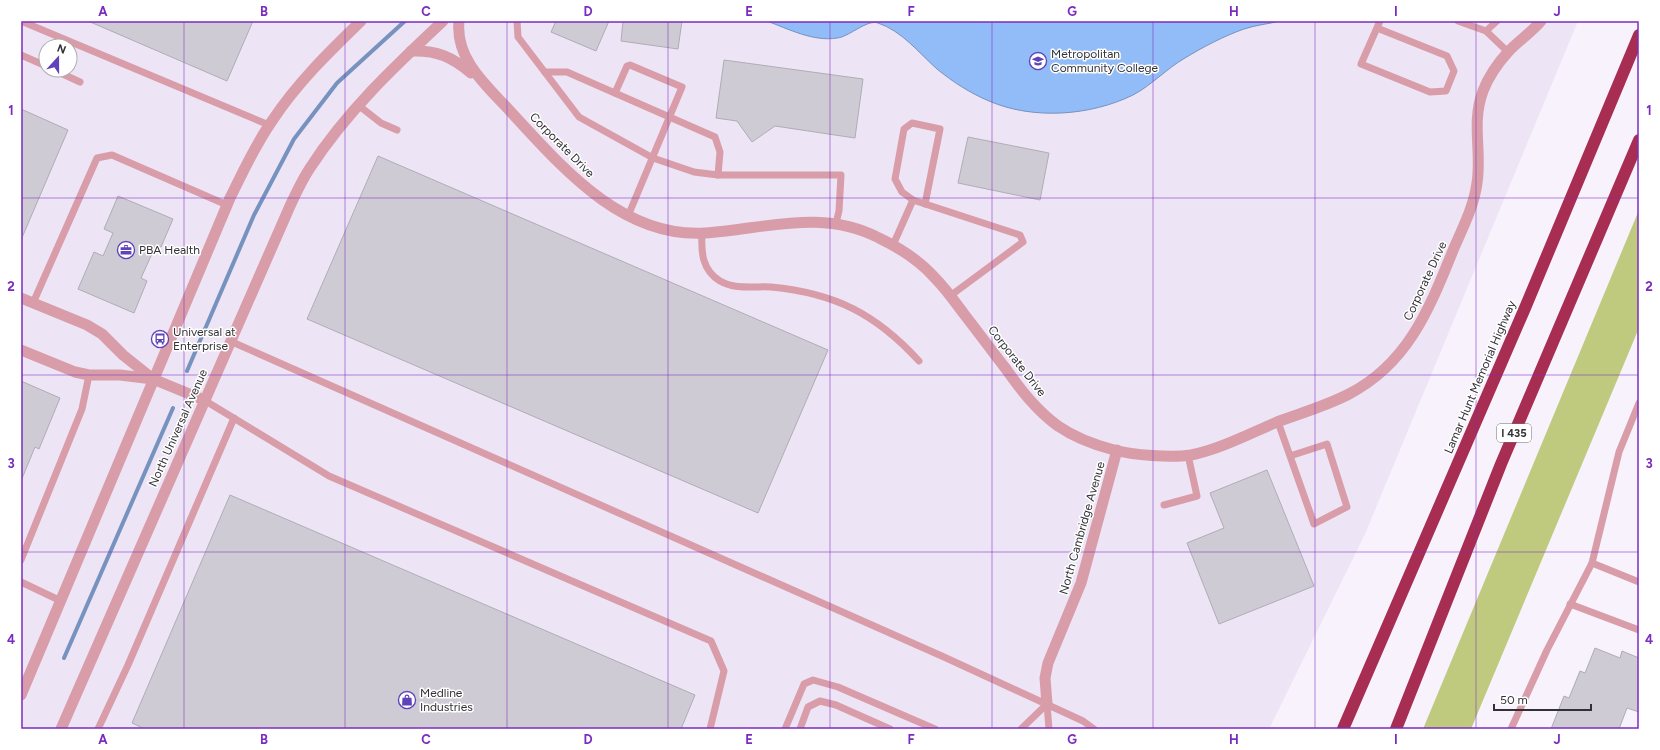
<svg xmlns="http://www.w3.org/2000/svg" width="1660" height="750" font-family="Figtree,sans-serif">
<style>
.built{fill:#ede4f5;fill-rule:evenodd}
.green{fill:#c0ca7f}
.water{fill:#92bcf8;stroke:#7692be}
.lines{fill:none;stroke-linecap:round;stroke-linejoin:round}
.stream{stroke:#7692be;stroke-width:4}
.building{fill:#cfcbd4;stroke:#b0acb5}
.service{stroke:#d89da8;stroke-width:7}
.minor{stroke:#d89da8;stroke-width:11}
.motorway{stroke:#a72e52;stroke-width:12}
.grid{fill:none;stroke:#7b2cbf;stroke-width:1;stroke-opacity:0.55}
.labels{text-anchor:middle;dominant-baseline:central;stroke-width:3;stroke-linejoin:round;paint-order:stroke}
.shield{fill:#fff;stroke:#706f72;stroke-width:1}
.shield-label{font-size:11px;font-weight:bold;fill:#333135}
.poi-label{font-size:12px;fill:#333135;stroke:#fff;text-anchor:start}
.street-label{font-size:12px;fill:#333135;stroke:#fff}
.neatline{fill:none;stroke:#7b2cbf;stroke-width:1.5}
.grid-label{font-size:13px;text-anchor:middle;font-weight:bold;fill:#7b2cbf}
</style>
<rect width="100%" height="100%" fill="#f7f2fc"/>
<path class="built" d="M21 21H1578L1365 534 1269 729H21ZM46 46H70V70H46Z"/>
<polygon class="green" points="1639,210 1639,328 1471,729 1423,729"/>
<path class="water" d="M767 21H1280C1268 24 1256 25 1244 29 1224 36 1203 47 1185 58 1166 69 1152 85 1133 95 1090 116 1033 120 989 101 970 93 953 82 937 69 919 53 902 31 878 23 867 19 849 37 837 38 814 42 788 29 767 21Z"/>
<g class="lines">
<g class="stream">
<polyline points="187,371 254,215 294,139 337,83 405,21"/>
<polyline points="64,658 173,408"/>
</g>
</g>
<g class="building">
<polygon points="88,21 253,21 227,81"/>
<polygon points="556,21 609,21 596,51 551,32"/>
<polygon points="623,21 682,21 678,49 621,41"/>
<polygon points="724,60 863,79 855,138 775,126 752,142 737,121 716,118"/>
<polygon points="21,109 68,130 21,240"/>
<polygon points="968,137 1049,153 1040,200 958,183"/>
<polygon points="378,156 828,350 758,513 307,319"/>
<polygon points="118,196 173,219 161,247 156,245 141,278 147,281 134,313 78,289 94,252 103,256 113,233 104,229"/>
<polygon points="21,381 60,398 39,449 35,447 21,481"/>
<polygon points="1267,470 1314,586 1219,624 1187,543 1224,528 1210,493"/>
<polygon points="230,495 695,695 681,729 145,729 132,723"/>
<polygon points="1595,648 1620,658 1622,651 1639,658 1639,712 1627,708 1619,729 1551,729 1564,696 1569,698 1580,671 1585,673"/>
</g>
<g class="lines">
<g class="service">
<polyline points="21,21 269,125"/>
<polyline points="517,21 518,37 579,117 653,158 694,172 718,175 841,175 839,211 836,223"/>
<polyline points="1458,21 1486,31 1508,52"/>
<polyline points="1377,28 1447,56 1454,71 1446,91 1430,92 1361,64 1380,21"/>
<polyline points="1486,31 1497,21"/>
<polyline points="21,55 46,66"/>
<polyline points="54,70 80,82"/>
<polyline points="545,72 567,72 715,137 720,152 718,175"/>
<polyline points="615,93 627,66 630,65 682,87 628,216"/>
<polyline points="358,105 381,123 397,130"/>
<polyline points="913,200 902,192 895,179 904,129 912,123 940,129 925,204"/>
<path d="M702 233C701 252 702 270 720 281 735 290 755 286 771 287 835 293 876 314 919 361"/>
<polyline points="893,245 913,200 1020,235 1023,242 950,296"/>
<polyline points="33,303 97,158 112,155 227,205"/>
<polyline points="230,341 944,657 1083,721 1094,729"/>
<polyline points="204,400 329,476 711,641 724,671 710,729"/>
<polyline points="1639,403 1619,452 1592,563 1639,582"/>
<polyline points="1278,422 1314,524 1347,507 1327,444 1290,456"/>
<polyline points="1164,505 1197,496 1188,455"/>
<polyline points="21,560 82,409 89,375"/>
<polyline points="21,582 61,601"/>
<polyline points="1570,604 1639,630"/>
<polyline points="1047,704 1049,729"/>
<polyline points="98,729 128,665 234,418"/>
<polyline points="785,729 804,684 813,680 838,687 935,729"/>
<polyline points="800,729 808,707 820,701 836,705 890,729"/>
<polyline points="1021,729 1047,704"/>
<polyline points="1511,729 1547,650 1592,563"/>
</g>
<g class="minor">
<path d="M459 21C455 59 486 85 510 111 561 166 621 238 705 233 765 229 822 208 879 238 900 248 920 261 935 278 946 289 955 302 964 314 978 332 992 351 1006 369 1021 390 1036 410 1058 426 1074 437 1095 445 1114 450 1133 455 1171 458 1191 455 1220 449 1249 434 1277 422 1301 413 1326 406 1349 394 1409 363 1430 307 1454 248 1463 227 1474 206 1477 183 1482 151 1471 123 1483 91 1488 78 1498 63 1508 52 1518 41 1531 33 1541 21"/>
<path d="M411 51C437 50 452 57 471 73"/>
<polyline points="21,298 87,325 102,334 123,355 153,379"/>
<polyline points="21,350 75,372 89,375 120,375 153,379 204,400"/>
<path d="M21 695 230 198C243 172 255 145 272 121 297 83 329 52 361 21"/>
<polyline points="1047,704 1045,678 1048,663 1081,583 1117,450"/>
<path d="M61 729 290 206C296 193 302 180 310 168 346 112 395 66 443 21"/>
</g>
<g class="motorway">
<polyline points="1343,729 1525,308 1639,35"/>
<polyline points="1396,729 1501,464 1639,140"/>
</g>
</g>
<path class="grid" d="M184 21V729M345 21V729M507 21V729M668 21V729M830 21V729M992 21V729M1153 21V729M1315 21V729M1476 21V729M21 198H1639M21 375H1639M21 552H1639"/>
<defs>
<g id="university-ring" transform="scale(0.9)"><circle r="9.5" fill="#fff" stroke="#5e43bb" stroke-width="1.5"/><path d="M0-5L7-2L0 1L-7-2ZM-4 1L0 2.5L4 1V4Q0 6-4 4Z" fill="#5e43bb"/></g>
<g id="office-ring" transform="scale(0.9)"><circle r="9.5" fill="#fff" stroke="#5e43bb" stroke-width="1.5"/><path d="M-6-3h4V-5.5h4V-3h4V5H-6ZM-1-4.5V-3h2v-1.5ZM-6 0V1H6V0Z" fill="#5e43bb"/></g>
<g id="bus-ring" transform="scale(0.9)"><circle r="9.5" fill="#fff" stroke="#5e43bb" stroke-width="1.5"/><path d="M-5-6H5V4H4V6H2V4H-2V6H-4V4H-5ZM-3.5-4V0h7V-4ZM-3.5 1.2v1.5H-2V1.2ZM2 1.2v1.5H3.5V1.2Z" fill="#5e43bb"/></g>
<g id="shop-ring" transform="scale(0.9)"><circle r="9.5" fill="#fff" stroke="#5e43bb" stroke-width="1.5"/><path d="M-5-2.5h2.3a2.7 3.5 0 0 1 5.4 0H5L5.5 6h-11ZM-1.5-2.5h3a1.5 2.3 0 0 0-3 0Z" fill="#5e43bb"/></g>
</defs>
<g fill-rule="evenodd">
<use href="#university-ring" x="1038" y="61"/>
<use href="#office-ring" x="126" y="250"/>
<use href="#bus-ring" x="160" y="339"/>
<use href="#shop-ring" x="407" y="700"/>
</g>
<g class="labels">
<rect class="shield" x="1497" y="424" width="34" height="18" rx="3"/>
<g class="shield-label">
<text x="1514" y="433">I 435</text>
</g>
<g class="poi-label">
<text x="1051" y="54">Metropolitan<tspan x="1051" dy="14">Community College</tspan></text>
<text x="139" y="250">PBA Health</text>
<text x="173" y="332">Universal at<tspan x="173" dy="14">Enterprise</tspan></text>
<text x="420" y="693">Medline<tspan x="420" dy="14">Industries</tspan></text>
</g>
<g class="street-label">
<text transform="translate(562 145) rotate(45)">Corporate Drive</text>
<text transform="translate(1425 281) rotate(-65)">Corporate Drive</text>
<text transform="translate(1017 361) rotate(52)">Corporate Drive</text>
<text transform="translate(1480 377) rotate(-67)">Lamar Hunt Memorial Highway</text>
<text transform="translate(178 428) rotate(-66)">North Universal Avenue</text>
<text transform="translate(1082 528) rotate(-74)">North Cambridge Avenue</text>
</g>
</g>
<rect width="1660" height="750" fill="none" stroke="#ffffff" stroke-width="44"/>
<g transform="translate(58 58) rotate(21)"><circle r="19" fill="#ffffff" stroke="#adadae"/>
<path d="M0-3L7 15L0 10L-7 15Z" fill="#5e43bb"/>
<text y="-6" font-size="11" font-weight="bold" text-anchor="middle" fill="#333135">N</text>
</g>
<path d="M1494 704v6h97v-6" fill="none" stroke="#333135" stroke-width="2"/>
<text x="1500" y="704" font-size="12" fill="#333135" stroke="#ffffff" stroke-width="3" paint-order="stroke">50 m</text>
<rect x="22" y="22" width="1616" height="706" class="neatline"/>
<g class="grid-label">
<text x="103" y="16">A</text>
<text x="264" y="16">B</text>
<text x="426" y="16">C</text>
<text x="588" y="16">D</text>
<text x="749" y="16">E</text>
<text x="911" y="16">F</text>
<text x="1072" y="16">G</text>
<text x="1234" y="16">H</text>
<text x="1396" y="16">I</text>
<text x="1557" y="16">J</text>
<text x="11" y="115">1</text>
<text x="1649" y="115">1</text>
<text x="11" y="291">2</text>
<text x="1649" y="291">2</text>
<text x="11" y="468">3</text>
<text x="1649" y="468">3</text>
<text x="11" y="644">4</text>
<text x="1649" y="644">4</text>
<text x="103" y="744">A</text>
<text x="264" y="744">B</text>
<text x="426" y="744">C</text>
<text x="588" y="744">D</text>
<text x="749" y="744">E</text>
<text x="911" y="744">F</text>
<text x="1072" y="744">G</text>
<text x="1234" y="744">H</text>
<text x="1396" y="744">I</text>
<text x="1557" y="744">J</text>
</g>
</svg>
